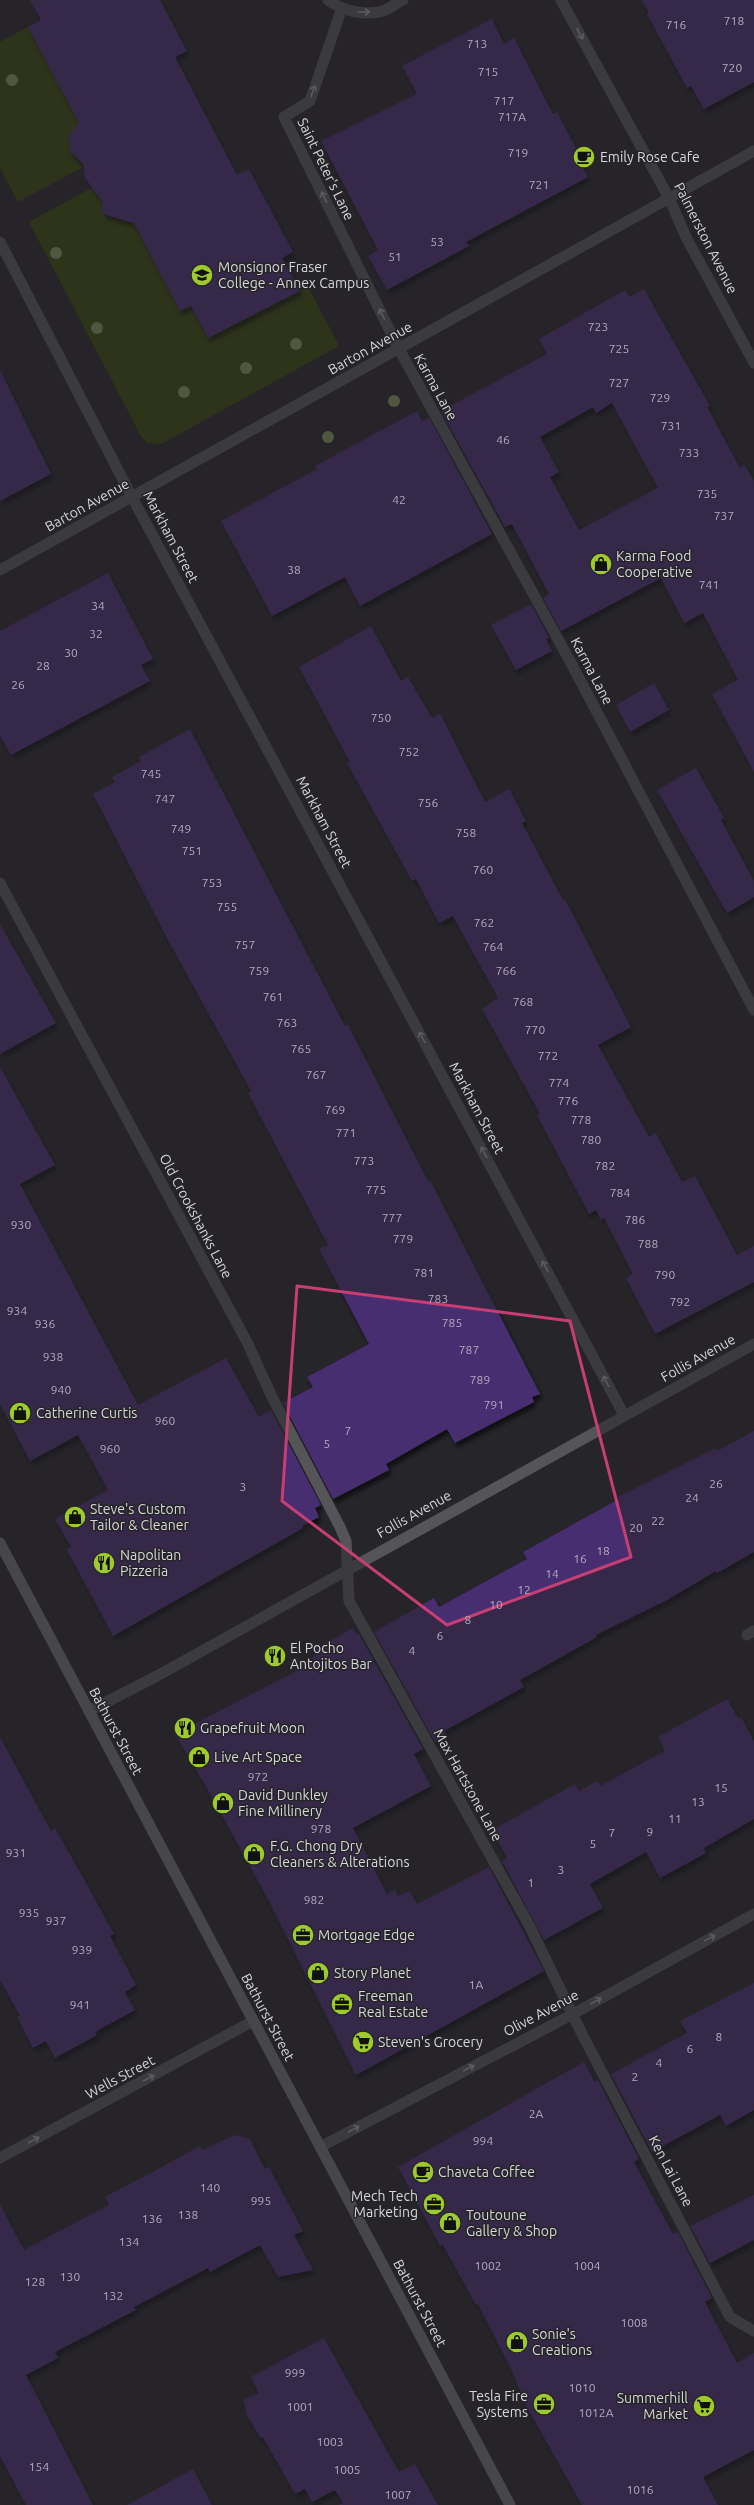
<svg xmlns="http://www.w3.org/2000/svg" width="754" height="2505" font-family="Ubuntu,sans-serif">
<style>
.green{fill:#364708}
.building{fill:#462d70;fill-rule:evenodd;filter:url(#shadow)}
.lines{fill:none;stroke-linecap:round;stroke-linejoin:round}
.service{stroke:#555557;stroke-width:11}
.minor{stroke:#555557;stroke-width:11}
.secondary{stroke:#706f72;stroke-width:11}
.tree{fill:#82965c}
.oneway{stroke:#9c9c9e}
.marked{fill:none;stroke:#c63e74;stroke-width:3;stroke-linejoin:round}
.labels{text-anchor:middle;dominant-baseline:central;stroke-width:3;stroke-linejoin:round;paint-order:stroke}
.number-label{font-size:12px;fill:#b3acbf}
.poi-label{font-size:14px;fill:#d7d6d9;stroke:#262529;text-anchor:start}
.street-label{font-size:14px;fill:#d7d6d9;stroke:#262529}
</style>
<defs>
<filter id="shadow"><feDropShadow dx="2.5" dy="4.5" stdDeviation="2" flood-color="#0009"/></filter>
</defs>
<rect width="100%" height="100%" fill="#262529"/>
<g class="green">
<polygon points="28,27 93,122 69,135 70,151 83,167 18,202 0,168 0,42"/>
<polygon points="93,187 100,193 102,209 108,215 116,218 126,216 148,223 137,229 180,311 191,306 208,338 308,287 339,346 161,444 147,443 141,436 29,222"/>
</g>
<g class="building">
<polygon points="30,0 160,0 187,51 175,57 237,175 249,169 293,252 282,258 300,291 208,338 191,306 180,311 134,223 103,214 101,200 85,178 83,164 70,151 69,135 79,123 28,27 41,20"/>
<polygon points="642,0 754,0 754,82 704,109 691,86 687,88 647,14 649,13"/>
<polygon points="492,19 504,44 514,38 553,114 557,112 585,165 582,166 588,177 466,242 469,246 387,290 368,256 378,250 321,141 417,94 402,66"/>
<path d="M644 289 710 406 707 407 740 468 745 465 754 481V772L712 694 738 680 703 613 684 623 661 578 561 631 543 598 549 594 512 524 505 527 441 411 547 354 539 339 625 290 629 297ZM612 403 658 488 579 530 550 477 559 472 540 437 593 407 596 413Z"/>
<polygon points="0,370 51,474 0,501"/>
<polygon points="417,411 422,421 429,417 492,534 360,606 345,577 272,616 221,521 317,469 315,466"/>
<polygon points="108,573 153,659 141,665 150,681 11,755 0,736 0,631"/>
<polygon points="531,604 549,638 546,639 552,651 516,670 491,625"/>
<polygon points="371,626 401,681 408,677 432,718 440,713 485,802 509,789 526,821 522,823 563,900 565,899 631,1027 598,1045 649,1137 656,1133 682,1182 695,1176 737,1255 754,1246 754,1282 655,1334 626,1278 633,1274 604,1218 601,1220 596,1210 589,1214 537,1115 540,1114 482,1009 498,998 453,916 439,923 416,879 412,881 347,763 350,762 299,667"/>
<polygon points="654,683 669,710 630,732 616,705"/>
<polygon points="190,729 345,1026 348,1025 428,1181 430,1180 540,1394 532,1397 534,1402 455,1443 447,1429 386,1464 389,1470 333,1499 283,1403 313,1387 307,1377 369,1344 319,1249 328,1245 248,1093 251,1091 168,940 93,794 115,782 112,777 141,761 139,757"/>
<polygon points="696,768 724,818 721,820 754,881 754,897 727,913 657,790"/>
<polygon points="0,924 56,1023 0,1054"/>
<polygon points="0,1067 55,1165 20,1184 138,1405 226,1358 259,1417 271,1410 321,1505 315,1508 319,1517 302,1526 303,1528 113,1636 67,1550 71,1547 55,1519 108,1490 78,1435 30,1461 0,1404"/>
<polygon points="754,1431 754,1552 717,1573 716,1571 667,1600 596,1635 597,1637 520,1680 524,1687 444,1731 446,1735 435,1742 374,1632 434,1598 439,1607 527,1559 523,1552 619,1499 618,1497 716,1448 717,1451"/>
<polygon points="353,1628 356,1634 358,1633 360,1636 423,1749 414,1754 431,1786 353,1828 387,1894 395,1890 398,1896 410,1891 417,1904 489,1867 544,1971 356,2075 270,1903 208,1790 175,1734 314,1662 312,1658 316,1656 314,1650"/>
<polygon points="727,1699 738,1718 741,1717 754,1741 754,1819 704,1848 706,1853 660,1878 646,1852 590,1884 603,1908 544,1940 502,1861 507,1858 492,1830 575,1784 579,1791 597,1781 600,1786 665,1751 658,1737"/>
<polygon points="0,1737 51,1831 55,1828 84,1879 114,1934 110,1936 136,1985 125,1992 135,2010 95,2032 97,2035 55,2058 46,2041 33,2048 17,2017 20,2016 0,1980"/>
<polygon points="754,1983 754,2110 726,2126 720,2115 652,2152 611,2074 687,2033 680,2021"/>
<polygon points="584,2062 595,2082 598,2080 639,2159 634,2162 673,2234 678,2232 712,2298 705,2302 737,2363 754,2353 754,2450 703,2477 718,2505 582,2505 528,2409 511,2369 478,2304 476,2305 443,2245 440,2246 398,2167"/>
<polygon points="235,2135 250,2139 265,2169 269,2167 303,2231 294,2235 313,2270 278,2277 260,2245 210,2272 208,2268 134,2307 136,2310 55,2352 58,2358 26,2375 93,2505 26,2505 0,2456 0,2204 24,2250 109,2205 105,2197 158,2169 200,2146 202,2150"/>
<polygon points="754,2195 754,2240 710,2263 690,2226"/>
<polygon points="324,2338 399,2472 415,2464 438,2505 338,2505 343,2503 335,2490 312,2502 305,2489 295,2494 263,2437 261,2438 247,2416 244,2400 259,2393 251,2377"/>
<polygon points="193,2469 212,2505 127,2505"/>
</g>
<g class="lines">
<g class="service">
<polyline points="342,8 310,101 284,117 399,349 570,661 754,1010"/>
<polyline points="0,883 248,1344 272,1397 340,1527 346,1541 349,1601 529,1925 583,2036 730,2317 754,2331"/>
<polyline points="747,1635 754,1631"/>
</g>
<g class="minor">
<path d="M328 0C342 11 365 16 383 11 389 9 396 3 403 0"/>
<polyline points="561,0 669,198 686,237 754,363"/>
<polyline points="0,242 132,497 624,1415"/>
<polyline points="0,570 754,151"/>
<polyline points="89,1711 157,1676 754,1344"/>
<polyline points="320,2147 573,2014 754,1914"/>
<polyline points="0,2158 253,2021"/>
</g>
<polyline class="secondary" points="0,1543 510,2505"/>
</g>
<g class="tree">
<circle cx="12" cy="80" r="6"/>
<circle cx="56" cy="253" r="6"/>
<circle cx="97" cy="328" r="6"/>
<circle cx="296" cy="344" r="6"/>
<circle cx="246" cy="368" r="6"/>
<circle cx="184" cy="392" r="6"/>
<circle cx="394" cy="401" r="6"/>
<circle cx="328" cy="437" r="6"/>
</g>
<defs><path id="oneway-shaft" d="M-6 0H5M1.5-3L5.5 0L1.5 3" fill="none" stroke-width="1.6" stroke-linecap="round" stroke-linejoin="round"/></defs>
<g class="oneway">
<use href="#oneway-shaft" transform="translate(364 12) rotate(-3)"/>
<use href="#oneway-shaft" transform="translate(580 34) rotate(61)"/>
<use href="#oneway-shaft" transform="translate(313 91) rotate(-71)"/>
<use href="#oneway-shaft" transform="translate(324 197) rotate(-116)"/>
<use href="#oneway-shaft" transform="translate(382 314) rotate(-116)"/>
<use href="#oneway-shaft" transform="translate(422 1037) rotate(-118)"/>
<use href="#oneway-shaft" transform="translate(484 1152) rotate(-118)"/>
<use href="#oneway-shaft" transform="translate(545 1266) rotate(-118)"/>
<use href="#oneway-shaft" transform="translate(606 1381) rotate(-118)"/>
<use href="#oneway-shaft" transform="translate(710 1938) rotate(-29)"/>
<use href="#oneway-shaft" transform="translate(596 2001) rotate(-29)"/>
<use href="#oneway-shaft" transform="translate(469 2068) rotate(-28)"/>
<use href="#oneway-shaft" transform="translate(149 2078) rotate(-28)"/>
<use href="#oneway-shaft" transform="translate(354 2129) rotate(-29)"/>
<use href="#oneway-shaft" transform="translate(34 2140) rotate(-28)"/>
</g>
<path d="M0 0H754V2505H0ZM297 1286 570 1321 631 1557 447 1625 282 1501Z" fill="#262529" fill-opacity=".55" fill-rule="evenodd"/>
<path class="marked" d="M297 1286 570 1321 631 1557 447 1625 282 1501Z"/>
<defs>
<g id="cafe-disc" transform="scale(1.15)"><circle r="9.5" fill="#9eca2e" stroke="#262529"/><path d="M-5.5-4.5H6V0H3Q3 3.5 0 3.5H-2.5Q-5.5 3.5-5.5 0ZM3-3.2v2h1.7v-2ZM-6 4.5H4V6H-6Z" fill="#111"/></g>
<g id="school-disc" transform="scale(1.15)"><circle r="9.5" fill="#9eca2e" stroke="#262529"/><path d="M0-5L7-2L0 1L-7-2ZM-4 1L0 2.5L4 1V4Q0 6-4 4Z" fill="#111"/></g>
<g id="shop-disc" transform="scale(1.15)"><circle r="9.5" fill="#9eca2e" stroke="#262529"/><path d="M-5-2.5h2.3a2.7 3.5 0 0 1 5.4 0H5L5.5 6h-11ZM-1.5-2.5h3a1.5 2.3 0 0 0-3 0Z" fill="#111"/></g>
<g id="restaurant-disc" transform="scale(1.15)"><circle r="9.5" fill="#9eca2e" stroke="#262529"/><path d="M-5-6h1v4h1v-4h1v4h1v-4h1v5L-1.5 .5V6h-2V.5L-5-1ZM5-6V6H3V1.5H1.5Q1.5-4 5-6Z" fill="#111"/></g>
<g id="office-disc" transform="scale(1.15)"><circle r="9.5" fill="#9eca2e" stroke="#262529"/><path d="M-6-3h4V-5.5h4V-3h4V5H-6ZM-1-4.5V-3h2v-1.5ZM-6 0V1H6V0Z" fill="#111"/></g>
<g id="supermarket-disc" transform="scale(1.15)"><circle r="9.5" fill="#9eca2e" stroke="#262529"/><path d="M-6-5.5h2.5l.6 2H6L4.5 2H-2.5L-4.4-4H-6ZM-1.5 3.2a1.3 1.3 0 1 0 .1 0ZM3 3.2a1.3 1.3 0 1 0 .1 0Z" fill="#111"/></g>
</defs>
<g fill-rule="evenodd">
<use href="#cafe-disc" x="584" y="157"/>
<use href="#school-disc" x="202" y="275"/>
<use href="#shop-disc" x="601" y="564"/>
<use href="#shop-disc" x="20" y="1413"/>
<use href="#shop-disc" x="75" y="1517"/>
<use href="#restaurant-disc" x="104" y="1563"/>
<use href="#restaurant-disc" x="275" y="1656"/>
<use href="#restaurant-disc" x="185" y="1728"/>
<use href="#shop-disc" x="199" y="1757"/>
<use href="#shop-disc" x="223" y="1803"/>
<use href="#shop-disc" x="254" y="1854"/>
<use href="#office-disc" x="303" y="1935"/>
<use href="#shop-disc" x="318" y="1973"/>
<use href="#office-disc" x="342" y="2004"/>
<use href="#supermarket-disc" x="363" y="2042"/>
<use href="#cafe-disc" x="423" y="2172"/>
<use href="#office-disc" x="434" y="2204"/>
<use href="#shop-disc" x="450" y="2223"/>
<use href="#shop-disc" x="517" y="2342"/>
<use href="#office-disc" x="544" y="2404"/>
<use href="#supermarket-disc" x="704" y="2406"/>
</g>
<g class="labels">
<g class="number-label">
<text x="734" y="20">718</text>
<text x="676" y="24">716</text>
<text x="477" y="43">713</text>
<text x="732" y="67">720</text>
<text x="488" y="71">715</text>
<text x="504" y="100">717</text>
<text x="512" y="116">717A</text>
<text x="518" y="152">719</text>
<text x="539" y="184">721</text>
<text x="437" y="241">53</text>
<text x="395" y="256">51</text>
<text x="598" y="326">723</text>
<text x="619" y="348">725</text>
<text x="619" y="382">727</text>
<text x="660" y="397">729</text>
<text x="671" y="425">731</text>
<text x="503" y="439">46</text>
<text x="689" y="452">733</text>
<text x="707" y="493">735</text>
<text x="399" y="499">42</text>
<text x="724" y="515">737</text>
<text x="294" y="569">38</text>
<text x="709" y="584">741</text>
<text x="98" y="605">34</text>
<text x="96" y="633">32</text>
<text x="71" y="652">30</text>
<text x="43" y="665">28</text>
<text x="18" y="684">26</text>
<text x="381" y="717">750</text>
<text x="409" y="751">752</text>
<text x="151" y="773">745</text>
<text x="165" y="798">747</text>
<text x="428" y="802">756</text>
<text x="181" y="828">749</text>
<text x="466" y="832">758</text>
<text x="192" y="850">751</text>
<text x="483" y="869">760</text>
<text x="212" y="882">753</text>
<text x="227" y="906">755</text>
<text x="484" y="922">762</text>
<text x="245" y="944">757</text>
<text x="493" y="946">764</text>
<text x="259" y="970">759</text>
<text x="506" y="970">766</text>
<text x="273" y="996">761</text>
<text x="523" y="1001">768</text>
<text x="287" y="1022">763</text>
<text x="535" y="1029">770</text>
<text x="301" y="1048">765</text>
<text x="548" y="1055">772</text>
<text x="316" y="1074">767</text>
<text x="559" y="1082">774</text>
<text x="568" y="1100">776</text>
<text x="335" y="1109">769</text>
<text x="581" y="1119">778</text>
<text x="346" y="1132">771</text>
<text x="591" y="1139">780</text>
<text x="364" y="1160">773</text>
<text x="605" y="1165">782</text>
<text x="376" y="1189">775</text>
<text x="620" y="1192">784</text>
<text x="392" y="1217">777</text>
<text x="635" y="1219">786</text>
<text x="21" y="1224">930</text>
<text x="403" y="1238">779</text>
<text x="648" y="1243">788</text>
<text x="424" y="1272">781</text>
<text x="665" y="1274">790</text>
<text x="438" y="1298">783</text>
<text x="680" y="1301">792</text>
<text x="17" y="1310">934</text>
<text x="452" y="1322">785</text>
<text x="45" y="1323">936</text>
<text x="469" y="1349">787</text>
<text x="53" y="1356">938</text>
<text x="480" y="1379">789</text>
<text x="61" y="1389">940</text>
<text x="494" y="1404">791</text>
<text x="165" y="1420">960</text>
<text x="348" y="1430">7</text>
<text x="327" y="1443">5</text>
<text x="110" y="1448">960</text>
<text x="716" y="1483">26</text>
<text x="243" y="1486">3</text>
<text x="692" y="1497">24</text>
<text x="658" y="1520">22</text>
<text x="636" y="1527">20</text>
<text x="603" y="1550">18</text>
<text x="580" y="1558">16</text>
<text x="552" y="1573">14</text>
<text x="524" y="1589">12</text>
<text x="496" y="1604">10</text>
<text x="468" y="1619">8</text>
<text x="440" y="1635">6</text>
<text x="412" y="1650">4</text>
<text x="258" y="1776">972</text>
<text x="721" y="1787">15</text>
<text x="698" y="1801">13</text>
<text x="675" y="1818">11</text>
<text x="321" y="1828">978</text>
<text x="650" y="1831">9</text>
<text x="612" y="1832">7</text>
<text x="593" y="1843">5</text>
<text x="16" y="1852">931</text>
<text x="561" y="1869">3</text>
<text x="531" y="1882">1</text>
<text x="314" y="1899">982</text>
<text x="29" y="1912">935</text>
<text x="56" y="1920">937</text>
<text x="82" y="1949">939</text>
<text x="476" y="1984">1A</text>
<text x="80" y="2004">941</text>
<text x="719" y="2036">8</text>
<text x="690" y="2048">6</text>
<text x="659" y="2062">4</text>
<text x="635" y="2076">2</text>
<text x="536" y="2113">2A</text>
<text x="483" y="2140">994</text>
<text x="210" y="2187">140</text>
<text x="261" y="2200">995</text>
<text x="188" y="2214">138</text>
<text x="152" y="2218">136</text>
<text x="129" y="2241">134</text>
<text x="488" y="2265">1002</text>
<text x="587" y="2265">1004</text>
<text x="70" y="2276">130</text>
<text x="35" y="2281">128</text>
<text x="113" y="2295">132</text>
<text x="634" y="2322">1008</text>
<text x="295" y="2372">999</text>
<text x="582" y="2387">1010</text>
<text x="300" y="2406">1001</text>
<text x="596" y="2412">1012A</text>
<text x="330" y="2441">1003</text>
<text x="39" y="2466">154</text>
<text x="347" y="2469">1005</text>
<text x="640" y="2489">1016</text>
<text x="398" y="2494">1007</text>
</g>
<g class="poi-label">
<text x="600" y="157">Emily Rose Cafe</text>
<text x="218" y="267">Monsignor Fraser<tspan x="218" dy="16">College - Annex Campus</tspan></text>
<text x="616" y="556">Karma Food<tspan x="616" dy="16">Cooperative</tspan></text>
<text x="36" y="1413">Catherine Curtis</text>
<text x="90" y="1509">Steve's Custom<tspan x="90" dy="16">Tailor &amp; Cleaner</tspan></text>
<text x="120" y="1555">Napolitan<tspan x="120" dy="16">Pizzeria</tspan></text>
<text x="290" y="1648">El Pocho<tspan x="290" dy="16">Antojitos Bar</tspan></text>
<text x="200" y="1728">Grapefruit Moon</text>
<text x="214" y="1757">Live Art Space</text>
<text x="238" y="1795">David Dunkley<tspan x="238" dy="16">Fine Millinery</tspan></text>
<text x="270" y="1846">F.G. Chong Dry<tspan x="270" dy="16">Cleaners &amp; Alterations</tspan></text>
<text x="318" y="1935">Mortgage Edge</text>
<text x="334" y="1973">Story Planet</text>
<text x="358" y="1996">Freeman<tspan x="358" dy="16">Real Estate</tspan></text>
<text x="378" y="2042">Steven's Grocery</text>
<text x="438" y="2172">Chaveta Coffee</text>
<text x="418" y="2196" text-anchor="end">Mech Tech<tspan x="418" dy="16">Marketing</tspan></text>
<text x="466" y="2215">Toutoune<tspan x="466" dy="16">Gallery &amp; Shop</tspan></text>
<text x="532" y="2334">Sonie's<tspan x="532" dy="16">Creations</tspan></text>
<text x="528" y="2396" text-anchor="end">Tesla Fire<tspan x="528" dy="16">Systems</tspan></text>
<text x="688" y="2398" text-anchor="end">Summerhill<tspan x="688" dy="16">Market</tspan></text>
</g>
<g class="street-label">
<text transform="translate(326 169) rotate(64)">Saint Peter's Lane</text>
<text transform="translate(706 238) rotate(63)">Palmerston Avenue</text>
<text transform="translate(370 348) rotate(-29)">Barton Avenue</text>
<text transform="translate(436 387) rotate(61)">Karma Lane</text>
<text transform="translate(87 505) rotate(-29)">Barton Avenue</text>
<text transform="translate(171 537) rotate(62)">Markham Street</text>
<text transform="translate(592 671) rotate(62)">Karma Lane</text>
<text transform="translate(324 822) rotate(62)">Markham Street</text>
<text transform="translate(477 1108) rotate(62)">Markham Street</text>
<text transform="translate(196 1216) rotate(62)">Old Crookshanks Lane</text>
<text transform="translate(698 1358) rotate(-29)">Follis Avenue</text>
<text transform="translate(414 1514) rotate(-29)">Follis Avenue</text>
<text transform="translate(116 1731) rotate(62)">Bathurst Street</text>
<text transform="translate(468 1785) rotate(61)">Max Hartstone Lane</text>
<text transform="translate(541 2013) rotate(-28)">Olive Avenue</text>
<text transform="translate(268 2017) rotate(62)">Bathurst Street</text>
<text transform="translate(120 2077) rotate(-28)">Wells Street</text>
<text transform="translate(671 2171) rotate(62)">Ken Lai Lane</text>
<text transform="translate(420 2303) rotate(62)">Bathurst Street</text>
</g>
</g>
</svg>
